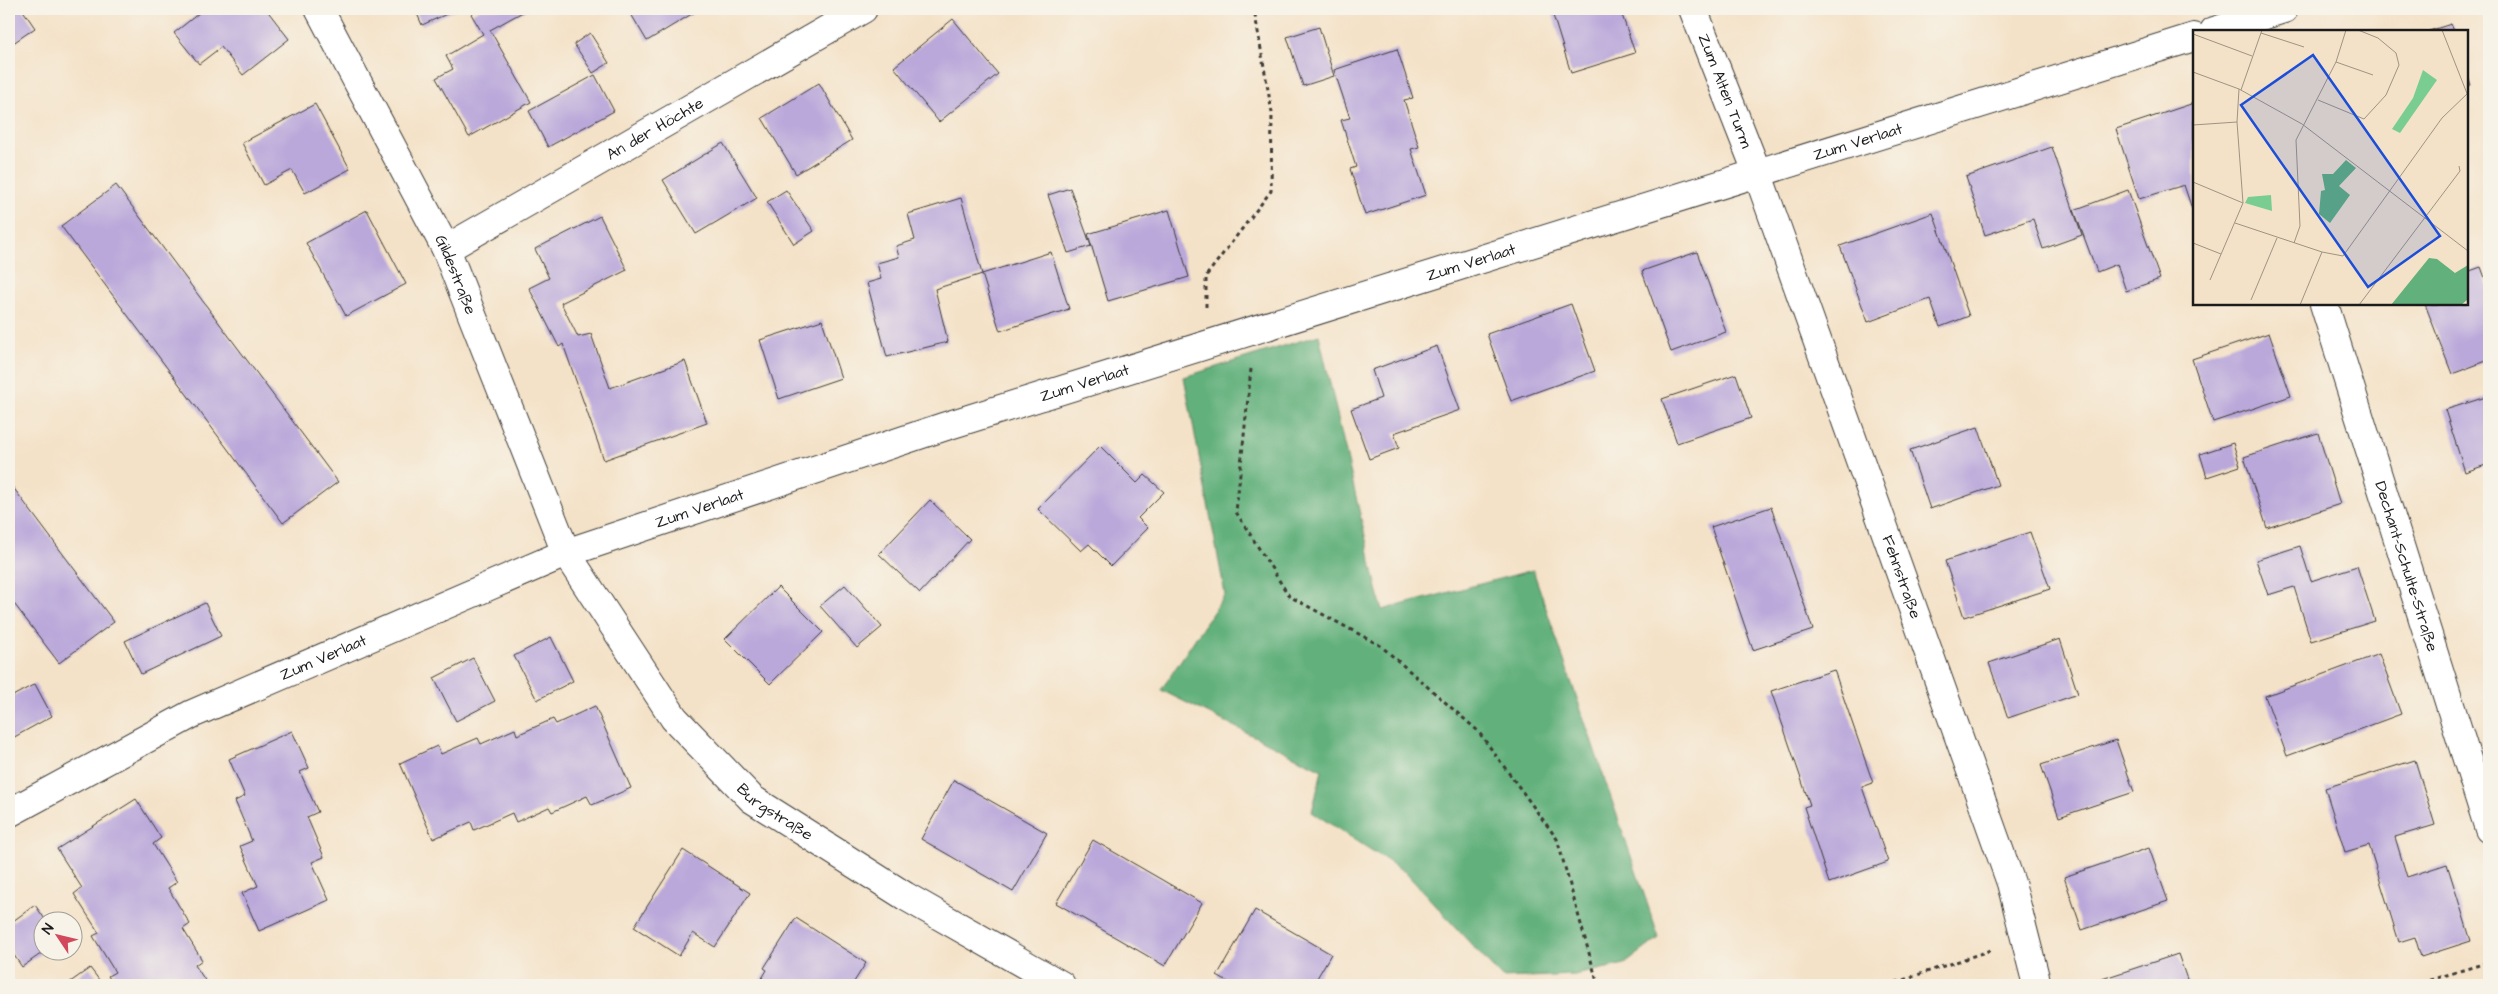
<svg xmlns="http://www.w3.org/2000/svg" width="2498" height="994" font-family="'Architects Daughter',sans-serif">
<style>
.forest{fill:#62b07b;stroke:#3f664c}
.building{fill:#baa8da}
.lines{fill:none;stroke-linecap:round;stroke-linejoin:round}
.minor-casing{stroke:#3c3a36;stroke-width:30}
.path{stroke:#3c3a36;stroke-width:3;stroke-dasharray:4 4;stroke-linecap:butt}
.minor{stroke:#fff;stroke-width:28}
.labels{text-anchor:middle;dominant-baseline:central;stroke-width:4;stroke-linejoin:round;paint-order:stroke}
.street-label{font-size:16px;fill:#1c1c1c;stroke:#f7f3e8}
.inset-road{fill:none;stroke:#9e9383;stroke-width:1}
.view{fill:#1d4ed8;fill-opacity:0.15;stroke:#1d4ed8;stroke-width:2.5}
.inset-edge{fill:none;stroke:#1c1c1c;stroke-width:2.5}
</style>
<rect width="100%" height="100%" fill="#f7f3e8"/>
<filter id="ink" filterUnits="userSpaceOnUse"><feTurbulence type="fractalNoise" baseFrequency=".02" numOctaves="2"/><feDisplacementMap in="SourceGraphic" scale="10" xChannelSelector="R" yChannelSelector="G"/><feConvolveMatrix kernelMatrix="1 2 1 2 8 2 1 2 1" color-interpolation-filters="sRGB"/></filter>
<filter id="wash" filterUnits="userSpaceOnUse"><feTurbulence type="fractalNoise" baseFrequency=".0096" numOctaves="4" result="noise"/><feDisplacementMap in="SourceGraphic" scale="20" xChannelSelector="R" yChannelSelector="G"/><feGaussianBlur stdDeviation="1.12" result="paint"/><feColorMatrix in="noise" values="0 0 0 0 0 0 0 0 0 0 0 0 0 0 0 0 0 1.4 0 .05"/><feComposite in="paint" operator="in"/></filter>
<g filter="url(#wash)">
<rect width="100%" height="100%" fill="#f4e2c8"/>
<polygon class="forest" points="1319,335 1382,610 1533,570 1659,938 1625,964 1575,975 1502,978 1405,872 1312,812 1322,770 1161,690 1225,594 1184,377"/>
<g id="blocks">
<g class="building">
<polygon points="9,9 22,9 35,28 9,46"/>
<polygon points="204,9 266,9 289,39 243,75 221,47 199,64 174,33"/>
<polygon points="415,9 458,9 422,25"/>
<polygon points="480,9 528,9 490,30 531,102 469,137 436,78 453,69 446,56 483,34 471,14"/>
<polygon points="628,9 700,9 647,41"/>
<polygon points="1551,9 1620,9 1635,53 1571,73"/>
<polygon points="953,19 998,74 939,122 894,67"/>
<polygon points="2451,24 2454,31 2429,31"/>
<polygon points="1319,27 1334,76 1303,86 1287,37"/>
<polygon points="590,33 609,63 593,73 574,44"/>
<polygon points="1397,49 1413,98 1404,100 1419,147 1411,149 1426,195 1365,215 1350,169 1356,167 1341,120 1350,118 1334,70"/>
<polygon points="2467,73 2471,85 2467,87"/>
<polygon points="595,75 614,111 548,147 529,111"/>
<polygon points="819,83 852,140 796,174 762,118"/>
<polygon points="2194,103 2194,208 2192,209 2184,185 2139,199 2116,129"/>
<polygon points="315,104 350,169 305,193 292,170 264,185 242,143"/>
<polygon points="723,143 757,198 696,234 663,180"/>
<polygon points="2052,147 2082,235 2043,249 2033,219 1985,235 1966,177"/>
<polygon points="116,185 338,482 283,523 61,226"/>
<polygon points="1070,188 1091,246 1068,253 1048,195"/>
<polygon points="786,190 814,231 794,244 767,202"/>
<polygon points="2128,190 2160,279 2126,291 2117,264 2097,272 2074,210"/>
<polygon points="961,198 982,274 1051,252 1069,309 1000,331 982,274 935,289 948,342 887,357 867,283 881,279 877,263 899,257 896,246 915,240 908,214"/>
<polygon points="367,210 406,284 346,316 306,243"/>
<polygon points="1169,210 1189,277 1108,301 1088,234"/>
<polygon points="1933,213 1969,316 1940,327 1930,299 1868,322 1840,246"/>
<polygon points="600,216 627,270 561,303 578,337 591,334 610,388 685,361 707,423 604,460 563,344 559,347 529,288 549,278 535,249"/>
<polygon points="1697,252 1726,332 1671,352 1642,271"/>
<polygon points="2481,267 2489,289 2489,360 2452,374 2425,304 2467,304 2467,272"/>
<polygon points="1571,304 1595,371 1511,401 1487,334"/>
<polygon points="822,320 841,378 779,399 760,340"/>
<polygon points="2269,333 2291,396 2213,422 2192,359"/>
<polygon points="1437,346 1460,410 1394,433 1399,448 1369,459 1351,409 1381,398 1372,370"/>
<polygon points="1736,374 1751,418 1677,443 1662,399"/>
<polygon points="2489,396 2489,464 2465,472 2445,410"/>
<polygon points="1978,427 1998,485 1930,509 1910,450"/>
<polygon points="2318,433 2340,504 2267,528 2244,457"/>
<polygon points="2233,443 2240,466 2207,477 2200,454"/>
<polygon points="1100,446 1137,483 1145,475 1164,492 1138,518 1148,528 1111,566 1089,544 1081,551 1038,509"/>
<polygon points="9,482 114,622 59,663 9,597"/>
<polygon points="930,500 970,539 920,593 879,554"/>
<polygon points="1771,507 1813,630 1753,650 1711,527"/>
<polygon points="2030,532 2050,589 1964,617 1945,561"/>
<polygon points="2300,546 2311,581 2357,566 2375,621 2311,641 2294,587 2268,595 2256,560"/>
<polygon points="845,585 882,627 857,648 820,606"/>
<polygon points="778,587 823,632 770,684 725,639"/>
<polygon points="205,603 221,636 141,674 125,641"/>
<polygon points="551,637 573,681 537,700 514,656"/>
<polygon points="2060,639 2078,694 2008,718 1989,663"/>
<polygon points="2379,654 2401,714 2287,756 2265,696"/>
<polygon points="473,658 495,701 456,721 434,678"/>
<polygon points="1834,670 1873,783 1862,787 1888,862 1829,883 1804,807 1810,805 1771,691"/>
<polygon points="35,684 52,716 9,740 9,698"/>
<polygon points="595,706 631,788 592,805 587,796 552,812 549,807 516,822 512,813 474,830 471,822 433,839 400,763 437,746 441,754 478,738 481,744 515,729 517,735 553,719 556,724"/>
<polygon points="292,731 309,768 300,772 318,812 307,817 324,857 312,862 329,900 259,931 242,893 258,886 240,846 252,841 235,801 245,796 229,759"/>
<polygon points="2116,740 2134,792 2059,817 2041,765"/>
<polygon points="2415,760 2435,825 2395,837 2407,877 2447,864 2471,941 2421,957 2415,937 2399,942 2369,845 2345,852 2325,788"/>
<polygon points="954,780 1047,833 1013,892 921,839"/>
<polygon points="136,799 161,838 153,844 177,882 168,888 190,924 183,929 202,960 195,965 208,985 114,985 108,976 115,972 93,936 99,933 74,894 82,888 57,849"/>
<polygon points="1093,840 1202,903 1165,966 1056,903"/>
<polygon points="2149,848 2168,901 2082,930 2064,877"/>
<polygon points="683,850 750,893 715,947 693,933 679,956 634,927"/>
<polygon points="35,905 47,922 42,922 42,953 22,967 9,948 9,924"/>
<polygon points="1255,910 1331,954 1313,985 1233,985 1217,976"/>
<polygon points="796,918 866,963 852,985 758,985 767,970 764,968"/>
<polygon points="2178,954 2189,985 2104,985 2102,979"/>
<polygon points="90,968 103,985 66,985"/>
</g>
</g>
</g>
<g filter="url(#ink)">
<use href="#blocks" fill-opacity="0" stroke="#3c3a36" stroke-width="1"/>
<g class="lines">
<g class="minor-casing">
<g id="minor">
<path id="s1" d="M319 9 446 249 566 553 674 718 752 799 905 896 1061 985"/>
<path id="s2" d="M1693 9 1757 172 2011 883 2037 985"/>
<polyline points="2214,31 2284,9"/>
<path id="s3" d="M446 249 863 9"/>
<path id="s4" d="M2324 304 2489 829"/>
<path id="s5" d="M9 813 192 714 566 553 943 427 2194 37"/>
</g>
</g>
<g class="path">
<polyline points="1206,307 1206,276 1271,191 1272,113 1254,9"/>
<polyline points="1251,369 1236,512 1289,596 1381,646 1478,731 1557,839 1598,985"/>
<polyline points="1888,985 1991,950"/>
<polyline points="2414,985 2489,962"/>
</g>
<use href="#minor" class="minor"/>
</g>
</g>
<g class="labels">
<g class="street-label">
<text stroke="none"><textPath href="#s2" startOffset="88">Zum Alten Turm</textPath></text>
<text stroke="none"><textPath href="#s3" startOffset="241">An der Höchte</textPath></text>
<text stroke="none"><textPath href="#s5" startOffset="1971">Zum Verlaat</textPath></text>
<text stroke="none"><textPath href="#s5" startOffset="1566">Zum Verlaat</textPath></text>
<text stroke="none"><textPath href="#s1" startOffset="299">Gildestraße</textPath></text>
<text stroke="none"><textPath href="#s5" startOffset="1161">Zum Verlaat</textPath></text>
<text stroke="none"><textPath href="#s5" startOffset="756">Zum Verlaat</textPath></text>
<text stroke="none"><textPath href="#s4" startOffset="275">Dechant-Schulte-Straße</textPath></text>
<text stroke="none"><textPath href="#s2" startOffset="605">Fehnstraße</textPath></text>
<text stroke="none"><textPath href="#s5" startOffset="351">Zum Verlaat</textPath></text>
<text stroke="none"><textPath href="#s1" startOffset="934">Burgstraße</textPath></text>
</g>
</g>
<g transform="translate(2193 30)">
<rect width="275" height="275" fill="#f4e2c8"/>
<path d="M230 40 244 50 207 103 199 99 220 68ZM78 165 79 181 52 173 55 167Z" fill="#79cd91"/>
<path d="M153 130 163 138 146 156 157 165 137 193 126 184 128 161 132 160 129 144H140ZM236 228 244 229 262 243 275 235 274 270 268 275H198Z" fill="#62b07b"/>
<path class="inset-road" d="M249 0 275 66M68 3 111 17M0 4 59 26M143 32 180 45M0 42 46 59 109 94 275 221M48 60 69 0M125 70 171 89 193 65 206 35 203 23 185 8 165 0M0 95 44 92M0 152 50 173M42 193 129 222 150 226 249 88 275 63M0 213 28 224M101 213 107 196 103 110 143 32 153 0M17 250 50 173 44 92 46 59M58 270 84 208M107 275 129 222M166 275 267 141 266 136"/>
<path class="view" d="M120 25 247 206 175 257 48 75Z"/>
<rect width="275" height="275" class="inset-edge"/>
</g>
<rect width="2498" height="994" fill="none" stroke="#f7f3e8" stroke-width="30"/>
<g transform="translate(58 936) rotate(305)"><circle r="24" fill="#f7f3e8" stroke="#9f9d96"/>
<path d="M0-4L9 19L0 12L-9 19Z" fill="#d1495b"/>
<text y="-8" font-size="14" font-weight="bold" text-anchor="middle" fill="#1c1c1c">N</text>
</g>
</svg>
